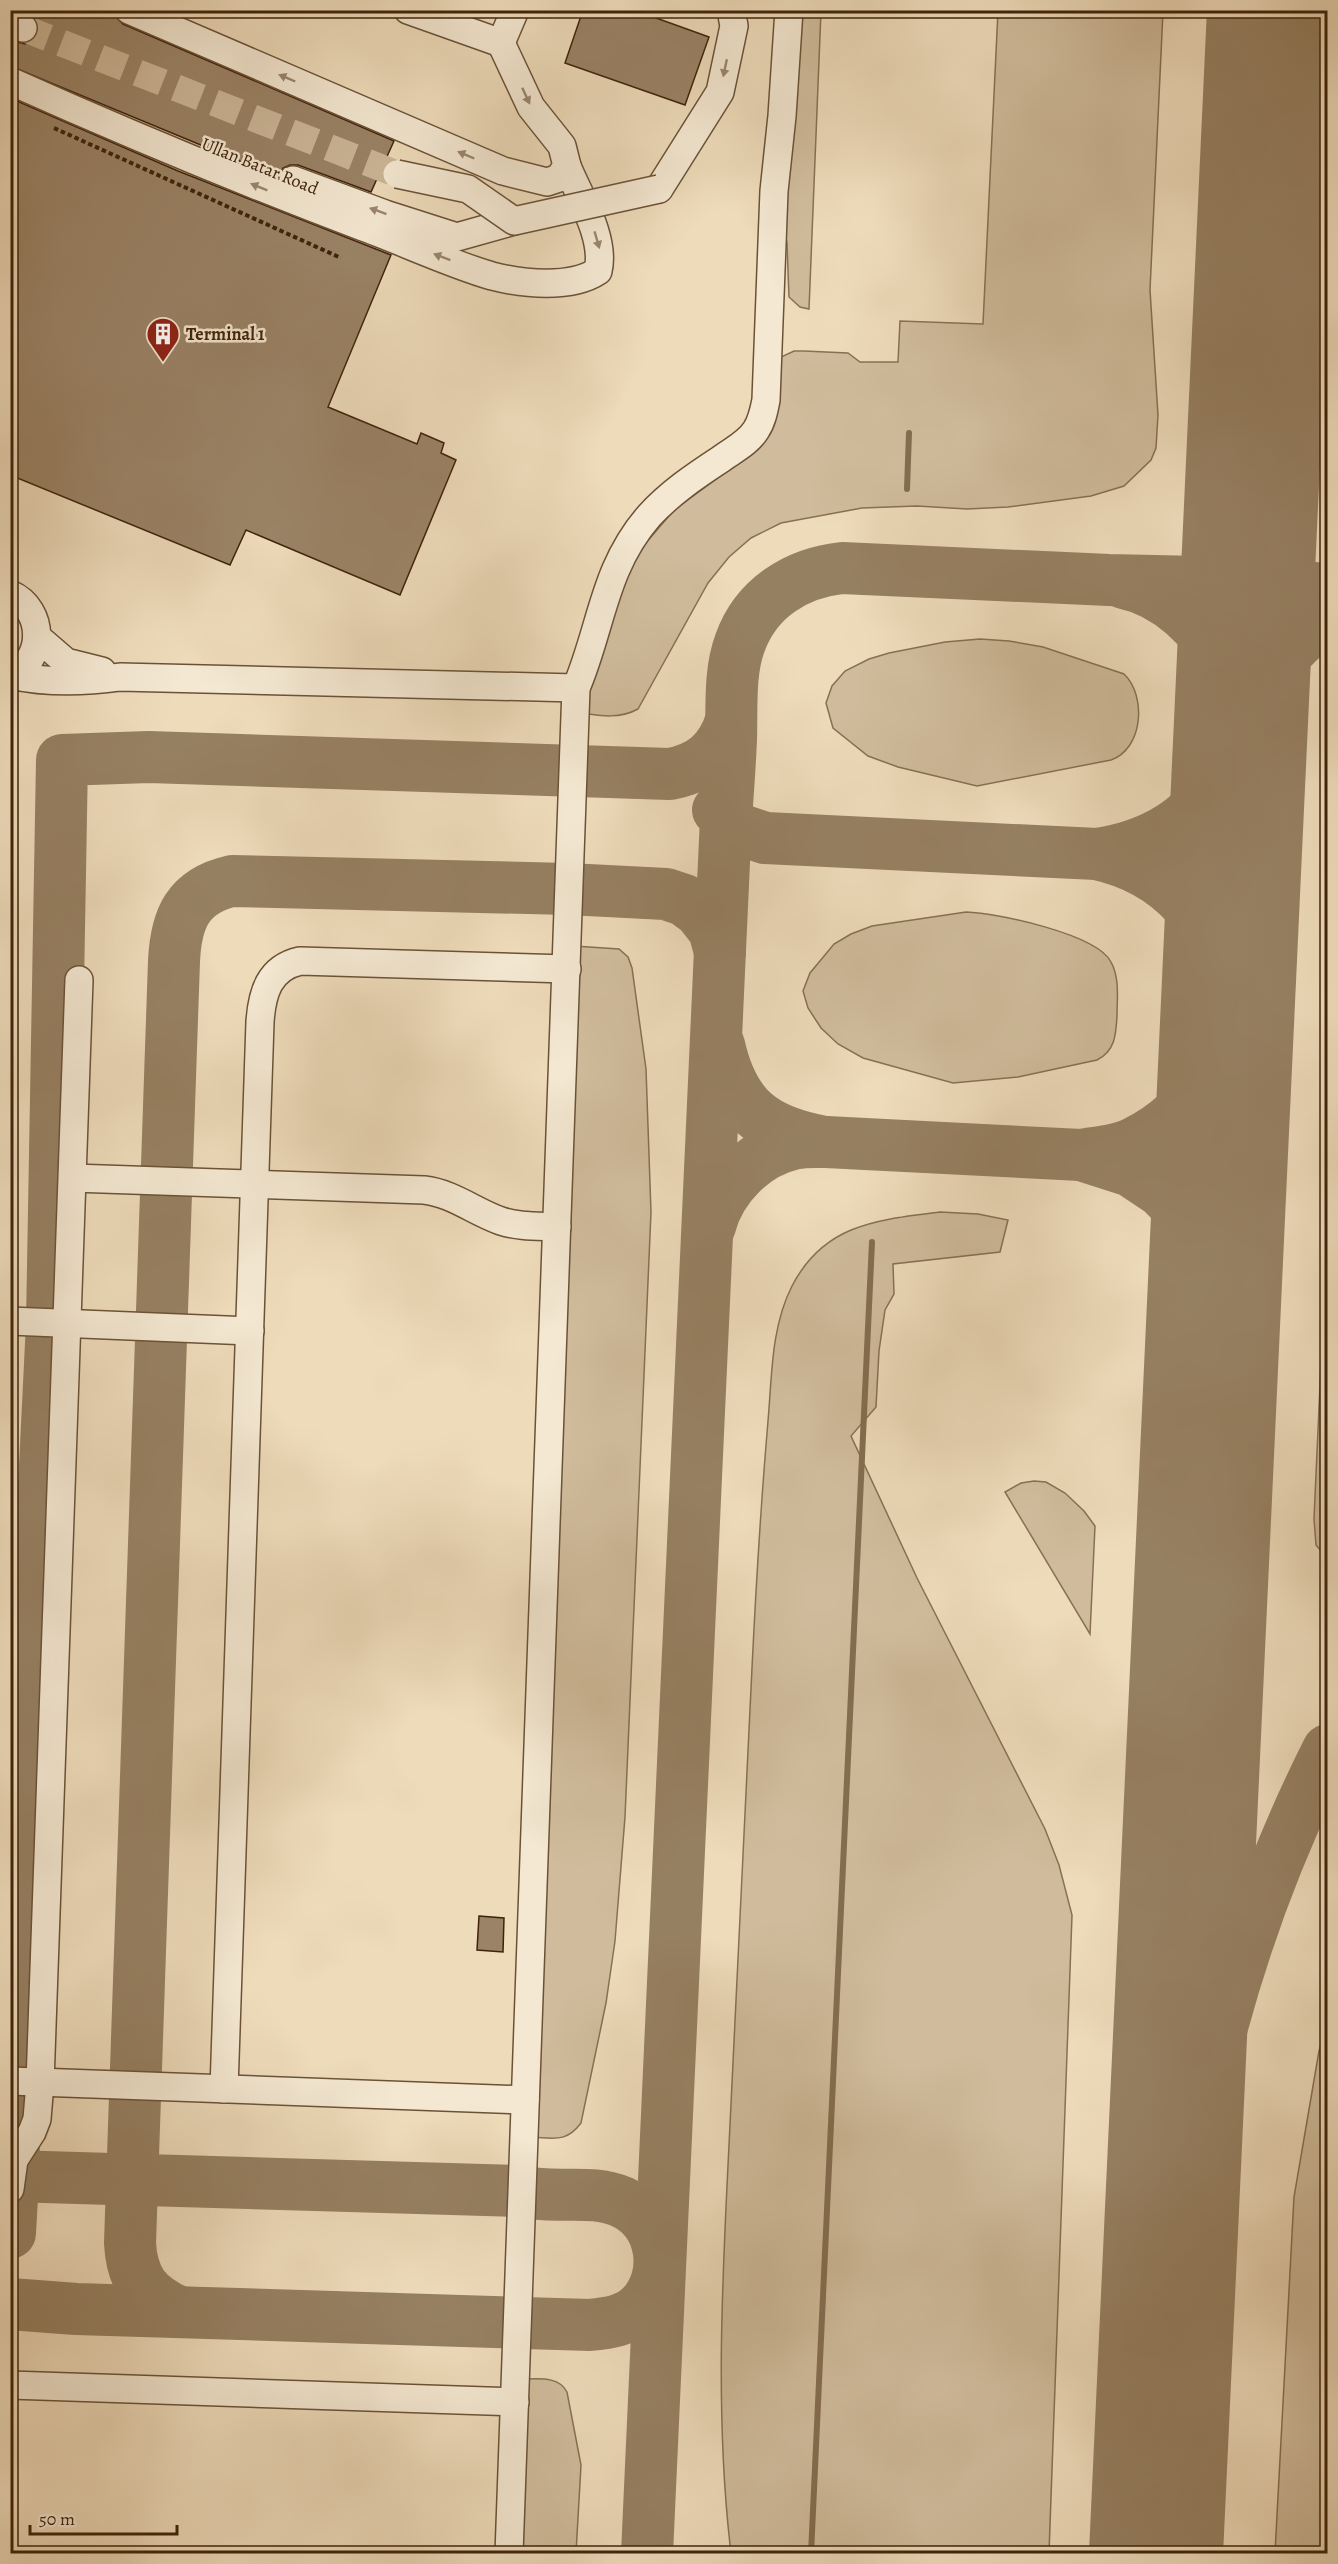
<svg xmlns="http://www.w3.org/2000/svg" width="1338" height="2564" font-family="Alegreya,serif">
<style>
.green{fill:#d0bc9c;stroke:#887054;stroke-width:1.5}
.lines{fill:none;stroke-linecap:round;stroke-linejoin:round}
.stream{stroke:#846d50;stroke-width:6}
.taxiway{stroke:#968062;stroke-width:52}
.runway{stroke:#968062;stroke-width:134}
.building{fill:#9a8366;stroke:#3f240b;stroke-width:1.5}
.minor-tunnel{stroke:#cbb697;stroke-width:27;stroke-dasharray:27 14;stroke-linecap:butt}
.minor-casing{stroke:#6b5237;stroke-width:30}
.path{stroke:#3f240b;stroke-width:4;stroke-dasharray:4.5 3;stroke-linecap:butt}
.minor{stroke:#f4e8d2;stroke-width:27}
.minor-bridge-casing{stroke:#6b5237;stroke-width:30;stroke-linecap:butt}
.minor-bridge{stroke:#f4e8d2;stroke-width:27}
.oneway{fill:#9a866e}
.labels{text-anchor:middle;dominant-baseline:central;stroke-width:5;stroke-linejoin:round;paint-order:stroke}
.street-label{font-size:18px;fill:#3f240b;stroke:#f4e8d2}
.poi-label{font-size:18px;font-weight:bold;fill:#3f240b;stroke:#f4e8d2;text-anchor:start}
</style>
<rect width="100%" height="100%" fill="#eedbba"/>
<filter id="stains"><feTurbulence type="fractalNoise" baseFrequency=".00333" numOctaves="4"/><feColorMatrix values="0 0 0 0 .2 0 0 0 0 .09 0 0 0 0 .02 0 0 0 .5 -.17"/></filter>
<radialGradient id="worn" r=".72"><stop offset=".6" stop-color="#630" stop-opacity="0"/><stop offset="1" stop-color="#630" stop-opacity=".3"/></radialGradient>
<g class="green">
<polygon points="800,11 821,11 809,309 800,307 789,297 787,243 783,221"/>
<path d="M998 11H1163L1150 290 1158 415 1156 448 1151 460 1124 486 1091 496 1008 507 967 509 917 506 862 508 781 523 751 538 729 557 708 583 638 709C620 719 601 716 582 713L616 598 630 568 645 544 674 510 749 455 779 358 794 351H804L848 353 860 362H898L900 321 983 324Z"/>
<path d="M980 639 1009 641 1043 647 1124 674C1147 696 1143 749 1111 760L977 786 898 767 868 756 833 728 826 703 832 686 845 671 869 659 889 653 945 642Z"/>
<path d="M966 912C997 913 1097 934 1111 962 1120 979 1117 998 1117 1016 1116 1035 1115 1051 1097 1060L1018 1077 953 1083 863 1058 838 1044 821 1028 808 1008 803 991 810 973 834 944 851 934 872 926Z"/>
<path d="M574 946 619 949 628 957 632 968 646 1069 651 1212 625 1817 615 1941 606 2003 581 2123C566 2143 554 2138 531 2137Z"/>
<path d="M940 1212 978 1214 1008 1220 1000 1252 893 1264 894 1294 885 1310 879 1351 876 1407 851 1436 917 1578 1045 1829 1059 1865 1072 1915 1049 2553H731C714 2411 723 2268 730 2125 737 1973 745 1820 752 1668 756 1585 761 1503 768 1421 772 1376 771 1327 792 1286 824 1224 877 1220 940 1212Z"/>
<polygon points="1327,1230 1328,1549 1321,1551 1316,1545 1314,1519"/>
<polygon points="1034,1481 1046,1482 1065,1493 1084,1511 1095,1526 1090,1634 1005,1492 1021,1483"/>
<polygon points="1327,2023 1327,2553 1275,2553 1294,2197 1319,2051"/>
<path d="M523 2379C539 2379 559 2376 567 2392L581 2465 576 2553 517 2554Z"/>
</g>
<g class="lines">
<g class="stream">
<polyline points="907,489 909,433"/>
<polyline points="811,2554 872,1242"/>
</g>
<g class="taxiway">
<path d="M1270 93C1277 62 1287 35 1307 10"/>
<path d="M1124 583C1167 592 1206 628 1224 668 1233 686 1236 706 1241 726"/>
<path d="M718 810 741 830 765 838 1097 854C1247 887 1273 1074 1134 1143 1118 1151 1098 1152 1081 1155"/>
<path d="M1097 854C1150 846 1195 823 1221 773 1227 762 1230 751 1235 739 1255 692 1283 646 1328 619"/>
<path d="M719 1045C733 1108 763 1131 825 1142"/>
<path d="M710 1226C720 1187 754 1153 793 1144 804 1141 816 1142 826 1142L1081 1155 1131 1171 1161 1191 1178 1208 1193 1230 1203 1253 1213 1317"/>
<path d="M10 2176 522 2191C554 2200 591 2188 622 2202 663 2220 672 2276 641 2307 627 2321 608 2323 590 2325L76 2309 10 2304"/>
<path d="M10 2233 14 2160 13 2119 52 1323 62 760 149 757 670 774C702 768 721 752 731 721"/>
<path d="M179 2312C146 2297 132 2280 130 2243L174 961C176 918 188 891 232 881L568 889 666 894 684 900 699 911 714 930 720 952"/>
<path d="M1166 2334C1177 2259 1186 2184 1202 2110 1228 1986 1271 1863 1328 1750"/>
<path d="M647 2554 726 818C728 791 730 765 731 739 732 709 729 672 740 643 756 598 796 573 842 568L1109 580 1246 583 1328 589"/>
</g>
<polyline class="runway" points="1156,2554 1274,10"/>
</g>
<g class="building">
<polygon points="23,10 110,10 123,24 394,141 371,192 298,165 290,165 283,168 278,177 10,66 10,40 25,44 33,40 37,34 39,26 36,19"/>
<polygon points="583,10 634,10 709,37 685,105 565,63"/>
<polygon points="10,98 178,171 391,255 328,407 417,444 421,433 444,443 441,453 456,460 400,595 246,530 230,565 10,475"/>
<polygon points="479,1916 504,1918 503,1952 477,1950"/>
</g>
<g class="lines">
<polyline class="minor-tunnel" points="23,28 397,174"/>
<g class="minor-casing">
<g id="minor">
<polyline points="129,10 503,171 547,182 559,178 567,166 562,146 531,107 501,43"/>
<polyline points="408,10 501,43 515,10"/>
<polyline points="10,22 23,28"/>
<path d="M10 81C126 133 242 181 360 226 402 241 450 264 492 276 523 284 571 289 598 271 606 238 579 196 567 166"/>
<polyline points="293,180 385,214 457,237 514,221"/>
<polyline points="659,189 720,92 734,26 731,10"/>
<path d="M10 594C45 609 46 661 10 675"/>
<polyline points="37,637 66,662 102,671"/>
<path d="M11 675C47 683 84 682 120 677L576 688"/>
<path d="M73 1178 424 1190C452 1193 475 1212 501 1221 519 1227 539 1226 557 1227"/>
<polyline points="10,1321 250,1331"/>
<polyline points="10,2081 525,2100"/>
<path d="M224 2089 260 1022C262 993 269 968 300 961L567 969"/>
<polyline points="10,2189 14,2160 32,2132 37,2119 40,2083 79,980"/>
<polyline points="10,2385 515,2402"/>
<path d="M509 2554 576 688C602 627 603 569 649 516 670 493 695 476 721 459 733 450 748 443 756 430 762 421 764 410 766 400L774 191 782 116 789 10"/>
</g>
</g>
<polyline class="path" points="54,128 341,258"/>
<use href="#minor" class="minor"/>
<g class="minor-bridge-casing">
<polyline id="minor-bridge" points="397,174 468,189 514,221 659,189"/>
</g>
<use href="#minor-bridge" class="minor-bridge"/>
</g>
<defs><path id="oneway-solid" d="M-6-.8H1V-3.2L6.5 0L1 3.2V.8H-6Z" transform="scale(1.5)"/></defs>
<g class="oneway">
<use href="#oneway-solid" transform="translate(725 68) rotate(102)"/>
<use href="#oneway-solid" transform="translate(287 78) rotate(-157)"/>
<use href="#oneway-solid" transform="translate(526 96) rotate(65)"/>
<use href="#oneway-solid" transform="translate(466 155) rotate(-157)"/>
<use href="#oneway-solid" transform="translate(259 187) rotate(-158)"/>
<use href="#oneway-solid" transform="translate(378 211) rotate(-160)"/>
<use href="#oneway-solid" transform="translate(597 240) rotate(74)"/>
<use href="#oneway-solid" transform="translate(442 257) rotate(-159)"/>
</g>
<defs>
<g id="building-pin" transform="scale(1.725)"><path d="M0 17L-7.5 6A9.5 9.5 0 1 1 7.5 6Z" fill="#8f2418" stroke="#f4e8d2"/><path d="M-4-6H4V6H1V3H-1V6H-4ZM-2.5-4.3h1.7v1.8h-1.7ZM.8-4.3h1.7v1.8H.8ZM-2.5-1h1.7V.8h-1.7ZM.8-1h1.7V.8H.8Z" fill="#fff"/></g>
</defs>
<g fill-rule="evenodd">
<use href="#building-pin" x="163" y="334"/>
</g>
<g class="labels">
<g class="street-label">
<text transform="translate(260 166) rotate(22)">Ullan Batar Road</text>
</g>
<g class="poi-label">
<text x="186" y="334">Terminal 1</text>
</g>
</g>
<rect width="1338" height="2564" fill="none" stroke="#eedbba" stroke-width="36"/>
<rect x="12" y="12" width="1314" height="2540" fill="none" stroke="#3f240b" stroke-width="3"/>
<rect x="18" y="18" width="1302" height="2528" fill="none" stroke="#3f240b" stroke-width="1.5"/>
<path d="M30 2525v9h147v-9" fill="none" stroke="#3f240b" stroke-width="3"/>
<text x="39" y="2525" font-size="18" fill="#3f240b" stroke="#f4e8d2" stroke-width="4.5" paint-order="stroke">50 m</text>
<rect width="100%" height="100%" filter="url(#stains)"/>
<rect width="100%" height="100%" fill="url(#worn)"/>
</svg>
